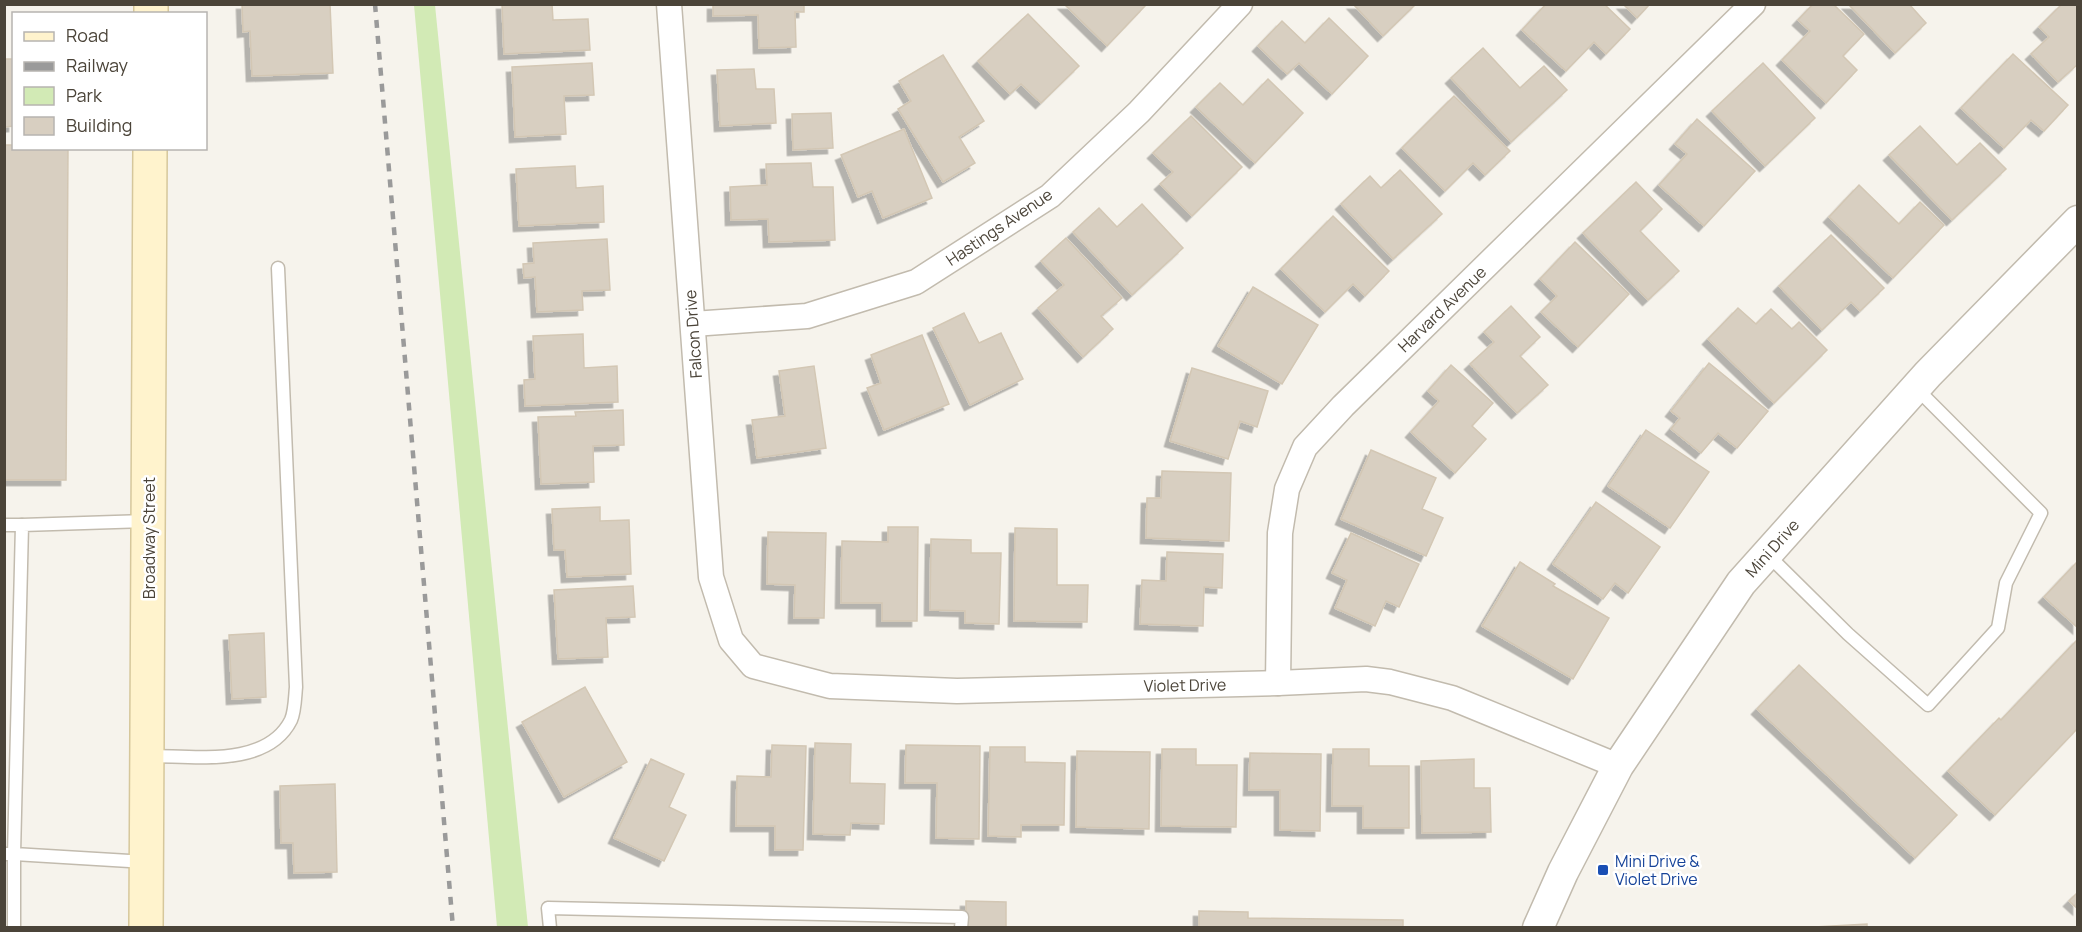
<svg xmlns="http://www.w3.org/2000/svg" width="2082" height="932" font-family="Manrope,sans-serif">
<style>
.green{fill:#d2eab5}
.building{fill:#d8cfc1;stroke:#d3c7b4;stroke-width:1.5;filter:url(#shadow)}
.lines{fill:none;stroke-linecap:round;stroke-linejoin:round}
.service-casing{stroke:#c2bbae;stroke-width:15}
.minor-casing{stroke:#c2bbae;stroke-width:27}
.tertiary-casing{stroke:#c2bbae;stroke-width:33}
.secondary-casing{stroke:#d6c79b;stroke-width:36}
.service{stroke:#fff;stroke-width:12}
.minor{stroke:#fff;stroke-width:24}
.tertiary{stroke:#fff;stroke-width:30}
.secondary{stroke:#fff3cd;stroke-width:33}
.rail{stroke:#9a9a9a;stroke-width:4.5;stroke-dasharray:8 8;stroke-linecap:butt}
.transit-dot{fill:#1a4fb4;stroke:#fff;stroke-width:2}
.labels{text-anchor:middle;dominant-baseline:central;stroke-width:5;stroke-linejoin:round;paint-order:stroke}
.street-label{font-size:16px;fill:#4b4439;stroke:#fff}
.transit-label{font-size:16px;fill:#164399;stroke:#fff;text-anchor:start}
</style>
<defs>
<filter id="shadow"><feDropShadow dx="-5.5" dy="5.5" stdDeviation="0" flood-color="#0004"/></filter>
</defs>
<rect width="100%" height="100%" fill="#f6f3ec"/>
<polygon class="green" points="414,5 435,5 528,927 497,927"/>
<g class="building">
<polygon points="242,4 330,4 333,73 252,76 250,31 243,32"/>
<polygon points="502,4 552,4 553,20 588,19 590,50 504,54"/>
<polygon points="713,4 804,4 804,12 795,12 796,47 759,48 758,15 713,16"/>
<polygon points="1064,4 1143,4 1145,6 1107,46"/>
<polygon points="1353,4 1416,4 1383,36"/>
<polygon points="1546,4 1604,4 1630,29 1606,54 1594,42 1566,71 1522,30"/>
<polygon points="1623,4 1650,4 1637,18"/>
<polygon points="1813,4 1833,4 1864,34 1843,56 1857,70 1826,103 1782,60 1810,31 1798,20"/>
<polygon points="1848,4 1909,4 1926,23 1895,53"/>
<polygon points="2062,4 2078,4 2078,64 2058,82 2031,54 2049,37 2039,27"/>
<polygon points="1028,14 1079,66 1041,103 1021,84 1010,94 978,61"/>
<polygon points="1329,18 1368,56 1332,94 1299,63 1287,74 1258,46 1282,21 1305,43"/>
<polygon points="1483,48 1520,88 1544,66 1567,90 1511,142 1451,78"/>
<polygon points="2013,54 2068,105 2044,131 2031,120 2004,148 1961,108"/>
<polygon points="943,55 984,121 959,137 975,163 943,182 898,109 911,101 899,81"/>
<polygon points="4,59 14,59 14,126 5,127"/>
<polygon points="592,63 594,95 564,96 566,134 515,137 512,67"/>
<polygon points="1763,63 1815,118 1765,166 1712,111"/>
<polygon points="754,69 756,89 774,89 776,123 720,126 717,70"/>
<polygon points="1268,79 1303,113 1255,163 1196,107 1220,83 1243,105"/>
<polygon points="1454,96 1510,151 1485,175 1473,163 1445,191 1402,148"/>
<polygon points="831,113 833,148 793,150 792,114"/>
<polygon points="1191,116 1242,167 1192,216 1160,184 1173,172 1153,153"/>
<polygon points="1697,119 1755,171 1704,226 1659,185 1687,154 1675,144"/>
<polygon points="1920,126 1957,165 1980,143 2006,169 1952,220 1889,155"/>
<polygon points="904,129 932,198 883,218 872,191 858,197 841,155"/>
<polygon points="4,145 14,145 14,148 68,148 66,480 4,480"/>
<polygon points="811,163 813,187 833,187 835,240 769,242 768,219 731,220 730,187 767,185 766,164"/>
<polygon points="575,166 576,188 603,186 604,222 519,226 516,169"/>
<polygon points="1400,170 1442,214 1393,259 1341,204 1370,176 1381,188"/>
<polygon points="1636,182 1662,209 1640,231 1679,271 1648,300 1583,233"/>
<polygon points="1859,185 1899,224 1920,202 1944,225 1893,278 1829,217"/>
<polygon points="1142,204 1183,248 1132,295 1073,232 1099,208 1117,227"/>
<polygon points="1333,216 1389,271 1365,296 1353,284 1325,312 1281,269"/>
<polygon points="1831,235 1884,288 1860,311 1851,302 1822,330 1779,286"/>
<polygon points="1066,238 1122,298 1101,316 1113,329 1083,357 1038,308 1064,285 1041,261"/>
<polygon points="607,239 610,290 582,291 583,310 537,312 535,277 524,278 523,264 534,263 533,243"/>
<polygon points="1575,242 1629,294 1578,347 1541,312 1557,296 1540,279"/>
<polygon points="1253,287 1318,325 1282,384 1218,346"/>
<polygon points="1511,306 1540,337 1520,356 1548,385 1517,413 1470,364 1494,342 1484,332"/>
<polygon points="1738,308 1756,324 1771,309 1792,329 1799,322 1827,350 1774,403 1708,339"/>
<polygon points="964,313 979,343 1001,333 1023,379 970,405 933,328"/>
<polygon points="583,334 584,368 617,366 618,402 525,406 524,380 535,379 533,336"/>
<polygon points="922,335 949,404 884,430 867,388 881,383 871,355"/>
<polygon points="1709,363 1768,411 1737,448 1718,433 1701,453 1671,429 1680,418 1671,411"/>
<polygon points="1451,365 1493,403 1472,426 1486,439 1455,473 1411,432 1439,401 1428,391"/>
<polygon points="814,366 826,448 757,458 752,420 785,416 779,371"/>
<polygon points="1192,368 1268,391 1257,427 1240,421 1228,459 1170,441"/>
<polygon points="623,410 624,445 593,446 594,482 541,484 538,417 576,416 575,412"/>
<polygon points="1646,430 1709,472 1670,528 1608,486"/>
<polygon points="1371,450 1436,478 1422,509 1443,518 1426,556 1341,519"/>
<polygon points="1162,471 1231,473 1229,541 1146,538 1147,498 1161,498"/>
<polygon points="1596,502 1660,547 1628,593 1615,583 1603,599 1553,564"/>
<polygon points="600,507 600,521 629,520 631,574 567,577 565,550 554,550 552,509"/>
<polygon points="888,527 918,527 917,621 882,621 882,603 841,603 842,541 888,542"/>
<polygon points="1015,528 1057,529 1057,585 1088,585 1087,622 1014,621"/>
<polygon points="768,532 826,533 824,618 794,618 795,585 767,584"/>
<polygon points="1351,533 1419,564 1399,607 1386,601 1375,626 1335,608 1347,580 1332,573"/>
<polygon points="931,539 971,540 971,553 1001,553 999,624 965,623 965,611 930,610"/>
<polygon points="1167,552 1223,554 1222,588 1204,587 1203,626 1140,624 1142,580 1166,581"/>
<polygon points="2078,561 2078,628 2044,597"/>
<polygon points="1520,562 1555,584 1553,586 1609,618 1573,679 1482,626"/>
<polygon points="633,586 635,617 606,618 608,657 558,659 554,590"/>
<polygon points="264,633 266,697 232,699 229,635"/>
<polygon points="2078,639 2078,728 1995,815 1948,771 1999,718 2001,720"/>
<polygon points="1799,665 1957,815 1915,858 1757,709"/>
<polygon points="585,687 627,762 564,797 522,722"/>
<polygon points="815,743 851,744 850,783 885,784 884,824 851,823 850,835 813,834"/>
<polygon points="772,745 806,746 803,850 775,850 775,826 736,826 737,776 771,777"/>
<polygon points="906,745 980,746 979,839 936,838 937,783 905,783"/>
<polygon points="990,747 1025,747 1025,762 1065,763 1064,825 1021,825 1021,837 988,836"/>
<polygon points="1162,749 1196,749 1196,765 1237,765 1236,827 1161,826"/>
<polygon points="1333,749 1369,749 1369,766 1409,766 1409,828 1363,828 1363,806 1332,806"/>
<polygon points="1077,751 1150,752 1149,829 1076,827"/>
<polygon points="1250,753 1321,754 1320,831 1280,830 1280,790 1249,790"/>
<polygon points="651,759 684,774 669,807 686,815 664,861 614,838"/>
<polygon points="1474,759 1474,788 1490,788 1491,832 1422,833 1421,761"/>
<polygon points="335,784 337,872 294,873 293,843 281,843 280,786"/>
<polygon points="2078,892 2078,909 2069,901"/>
<polygon points="966,901 1006,902 1006,928 966,928"/>
<polygon points="1199,911 1248,912 1248,918 1403,920 1403,928 1199,928"/>
<polygon points="1867,924 1867,928 1796,928"/>
</g>
<g class="lines">
<g class="service-casing">
<g id="service">
<polyline points="4,525 22,525"/>
<polyline points="1767,554 1848,634 1928,705 1998,628 2006,583 2041,513 1916,388"/>
<path d="M149 756C194 756 267 768 291 720 295 711 295 697 296 687L278 268"/>
<polyline points="4,854 14,854 14,928"/>
<polyline points="146,862 14,854 22,525 146,521"/>
<polyline points="550,928 548,908 962,917 961,928"/>
</g>
</g>
<g class="minor-casing">
<g id="minor">
<polyline points="669,4 711,577 731,640 753,666 830,686 957,691 1278,683 1366,679 1390,682 1452,698 1618,766"/>
<polyline points="693,324 807,316 916,282 1050,196 1139,112 1240,4"/>
<polyline points="1278,683 1280,533 1287,489 1305,447 1343,406 1753,4"/>
</g>
</g>
<g class="tertiary-casing">
<polyline id="tertiary" points="1538,928 1563,872 1618,766 1741,583 1928,374 2078,221"/>
</g>
<g class="secondary-casing">
<g id="secondary">
<polyline points="151,14 151,4"/>
<polyline points="146,928 150,148"/>
</g>
</g>
<use href="#service" class="service"/>
<use href="#minor" class="minor"/>
<use href="#tertiary" class="tertiary"/>
<use href="#secondary" class="secondary"/>
<polyline class="rail" points="375,4 453,928"/>
</g>
<rect class="transit-dot" x="1597" y="864" width="12" height="12" rx="3"/>
<g class="labels">
<g class="street-label">
<text transform="translate(999 227) rotate(-34)">Hastings Avenue</text>
<text transform="translate(1442 309) rotate(-44)">Harvard Avenue</text>
<text transform="translate(693 334) rotate(-94)">Falcon Drive</text>
<text transform="translate(149 538) rotate(-90)">Broadway Street</text>
<text transform="translate(1772 548) rotate(-48)">Mini Drive</text>
<text transform="translate(1185 685) rotate(-1)">Violet Drive</text>
</g>
<g class="transit-label">
<text x="1615" y="861">Mini Drive &amp;<tspan x="1615" dy="18">Violet Drive</tspan></text>
</g>
</g>
<rect width="2082" height="932" fill="none" stroke="#4b4439" stroke-width="12"/>
<rect x="12" y="12" width="195" height="138" fill="#ffffff" stroke="#b7b4b0" stroke-width="1.5"/>
<rect x="24" y="32" width="30" height="9" fill="#fff3cd" stroke="#b7b4b0" stroke-width="1.5"/>
<text x="66" y="42" font-size="18" fill="#4b4439">Road</text>
<rect x="24" y="62" width="30" height="9" fill="#9a9a9a" stroke="#b7b4b0" stroke-width="1.5"/>
<text x="66" y="72" font-size="18" fill="#4b4439">Railway</text>
<rect x="24" y="87" width="30" height="18" fill="#d2eab5" stroke="#b7b4b0" stroke-width="1.5"/>
<text x="66" y="102" font-size="18" fill="#4b4439">Park</text>
<rect x="24" y="117" width="30" height="18" fill="#d8cfc1" stroke="#b7b4b0" stroke-width="1.5"/>
<text x="66" y="132" font-size="18" fill="#4b4439">Building</text>
</svg>
